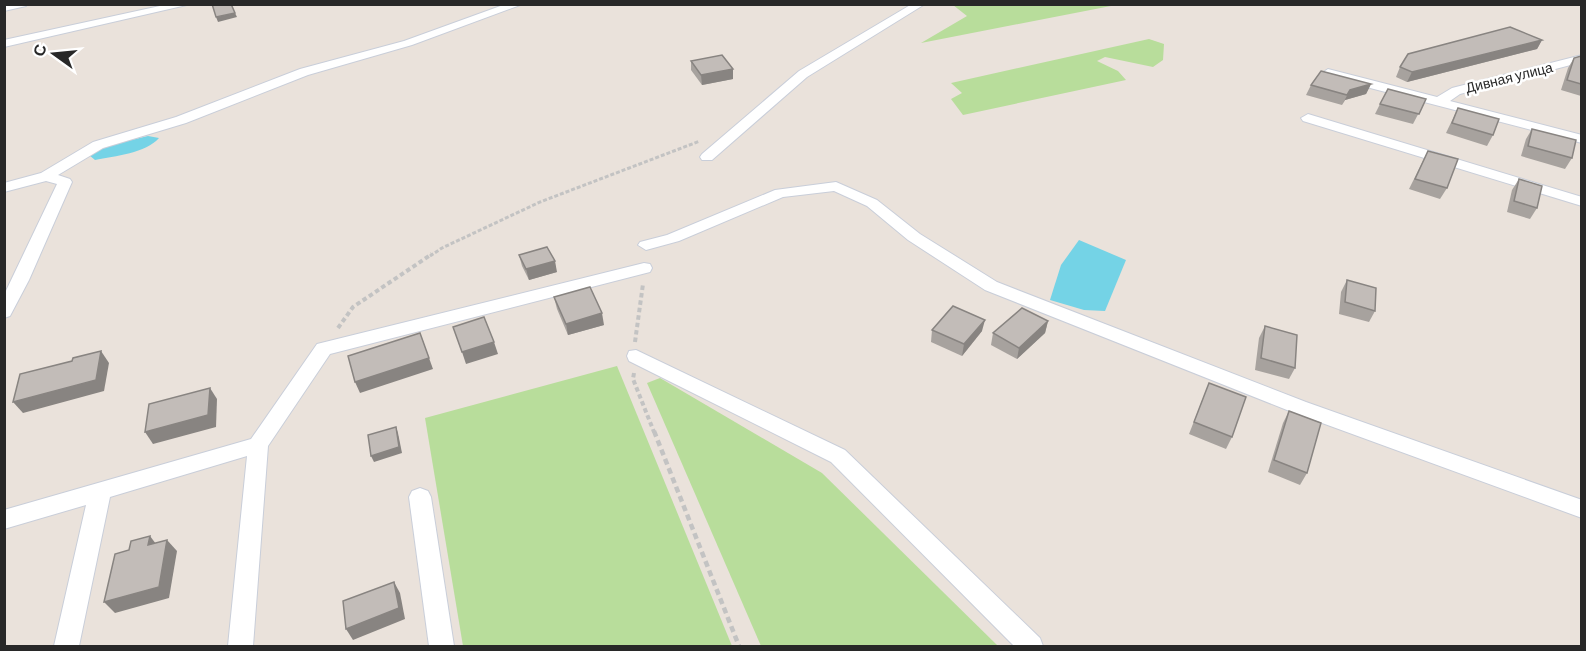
<svg xmlns="http://www.w3.org/2000/svg" width="1586" height="651" font-family="Barlow,sans-serif">
<style>
.green{fill:#b8dd9b}
.water{fill:#74d3e6}
.lines{fill:none;stroke-linecap:round;stroke-linejoin:round}
.minor-casing{stroke:#c9ced9;stroke-width:2}
.path-far2{stroke:#c3c3c3;stroke-width:3;stroke-dasharray:4 2;stroke-linecap:butt}
.path-far1{stroke:#c3c3c3;stroke-width:4;stroke-dasharray:4.5 3;stroke-linecap:butt}
.path{stroke:#c3c3c3;stroke-width:4.5;stroke-dasharray:6 4;stroke-linecap:butt}
.minor{fill:#fff;fill-rule:evenodd}
.wall{fill:#a7a29e}
.shaded-wall{fill:#888481}
.building{fill:#c2bcb8;stroke:#888481;stroke-width:1.5}
.labels{text-anchor:middle;dominant-baseline:central;stroke-width:5;stroke-linejoin:round;paint-order:stroke}
.far-street-label{font-size:14px;fill:#282828;stroke:#fff}
</style>
<rect width="100%" height="100%" fill="#eae2db"/>
<g class="green">
<polygon points="953,5 1116,5 921,43 967,16"/>
<polygon points="1149,39 1164,44 1163,60 1153,67 1105,57 1097,61 1118,71 1126,80 963,115 951,99 962,93 951,83"/>
<polygon points="617,366 732,646 463,646 425,418"/>
<polygon points="660,378 822,473 998,646 761,646 647,383"/>
</g>
<g class="water">
<path d="M148 136 159 138C146 153 115 156 95 160L89 155 110 145Z"/>
<polygon points="1079,240 1126,260 1105,311 1084,310 1050,300 1061,265"/>
</g>
<g class="lines">
<g class="minor-casing">
<g id="minor">
<polygon points="27,4 26,6 4,11 4,5"/>
<polygon points="169,4 191,4 4,47 4,40"/>
<polygon points="506,4 523,4 412,45 308,75 186,123 103,148 58,175 70,179 72,182 29,280 10,316 4,318 4,295 57,184 46,181 4,192 4,183 41,173 93,142 176,117 300,69 404,41"/>
<polygon points="912,4 925,4 807,77 712,160 702,160 700,157 702,154 799,71"/>
<polygon points="1582,55 1582,62 1460,94 1450,101 1582,135 1582,143 1324,76 1322,73 1328,69 1437,97 1452,88"/>
<polygon points="1308,114 1582,197 1582,206 1303,121 1301,118"/>
<polygon points="836,182 877,200 920,234 997,282 1306,402 1582,500 1582,518 1292,412 985,290 908,240 867,206 834,191 783,197 679,241 646,250 638,245 640,242 667,235 775,190"/>
<polygon points="644,263 650,264 652,268 650,272 330,354 268,446 253,646 228,646 247,456 110,497 79,646 54,646 86,505 4,529 4,510 251,439 317,344"/>
<polygon points="636,350 845,450 1040,638 1043,646 1014,646 831,462 629,361 627,356 629,351"/>
<polygon points="420,488 428,491 431,497 454,646 429,646 409,497 412,491"/>
</g>
</g>
<polyline class="path-far2" points="430,256 442,248 540,202 700,141"/>
<g class="path-far1">
<polyline points="338,328 353,307 432,254"/>
<polyline points="635,342 643,284"/>
<polyline points="634,373 633,379 654,432"/>
</g>
<polyline class="path" points="654,431 739,646"/>
<use href="#minor" class="minor"/>
</g>
<g class="wall">
<polygon points="1542,40 1537,49 1407,82 1396,77 1400,67"/>
<polygon points="1581,56 1581,96 1561,90 1568,68 1574,58"/>
<polygon points="691,61 733,69 733,79 702,85 691,70"/>
<polygon points="1371,84 1366,94 1345,100 1342,105 1306,95 1311,85"/>
<polygon points="1426,99 1413,124 1375,114 1380,104"/>
<polygon points="1458,108 1493,135 1487,146 1446,133"/>
<polygon points="1532,129 1572,158 1565,169 1521,156 1526,139"/>
<polygon points="1428,151 1447,188 1440,199 1409,189"/>
<polygon points="1519,179 1537,208 1530,219 1507,212 1512,190"/>
<polygon points="519,255 557,272 529,280 522,266"/>
<polygon points="1347,280 1375,311 1369,322 1339,314 1341,292"/>
<polygon points="554,297 604,325 568,335 557,309"/>
<polygon points="1048,321 1045,333 1017,359 991,345 993,333"/>
<polygon points="1265,326 1295,368 1289,379 1255,370 1259,338"/>
<polygon points="932,330 982,331 962,356 931,342"/>
<polygon points="1209,383 1232,437 1226,449 1189,434"/>
<polygon points="1289,411 1307,473 1300,485 1268,472 1283,423"/>
</g>
<g class="shaded-wall">
<polygon points="235,13 237,17 218,22 216,17"/>
<polygon points="1542,40 1537,49 1407,82 1412,72"/>
<polygon points="733,69 733,79 702,85 701,75"/>
<polygon points="1371,84 1366,94 1345,100 1342,105 1350,90"/>
<polygon points="555,261 557,272 529,280 526,269"/>
<polygon points="602,313 604,325 568,335 566,324"/>
<polygon points="985,320 982,331 962,356 964,344"/>
<polygon points="1048,321 1045,333 1017,359 1019,348"/>
<polygon points="420,333 433,369 360,393 355,382"/>
<polygon points="494,342 498,354 466,364 462,352"/>
<polygon points="101,351 109,363 104,391 23,413 13,402"/>
<polygon points="210,388 217,399 216,427 153,444 145,432"/>
<polygon points="396,427 398,433 402,453 374,462 371,456"/>
<polygon points="150,536 159,548 148,545"/>
<polygon points="167,540 177,551 169,598 115,613 104,602"/>
<polygon points="394,582 400,593 405,619 353,640 346,629"/>
</g>
<g class="building">
<polygon points="212,4 231,4 235,13 216,17"/>
<polygon points="1510,27 1542,40 1412,72 1400,67 1408,54"/>
<polygon points="722,55 733,69 701,75 691,61"/>
<polygon points="1581,56 1581,84 1567,80 1574,58"/>
<polygon points="1321,71 1371,84 1350,90 1347,95 1311,85"/>
<polygon points="1388,89 1426,99 1419,114 1380,104"/>
<polygon points="1458,108 1499,119 1493,135 1452,123"/>
<polygon points="1532,129 1576,140 1572,158 1528,146"/>
<polygon points="1428,151 1458,159 1447,188 1415,179"/>
<polygon points="1519,179 1542,186 1537,208 1514,201"/>
<polygon points="547,247 555,261 526,269 519,255"/>
<polygon points="1347,280 1376,288 1375,311 1345,302"/>
<polygon points="590,287 602,313 566,324 554,297"/>
<polygon points="953,306 985,320 964,344 932,330"/>
<polygon points="1022,308 1048,321 1019,348 993,333"/>
<polygon points="484,317 494,342 462,352 453,327"/>
<polygon points="1265,326 1297,335 1295,368 1261,358"/>
<polygon points="420,333 429,358 355,382 348,356"/>
<polygon points="101,351 96,380 13,402 20,374 72,361 73,358"/>
<polygon points="1209,383 1246,397 1232,437 1194,422"/>
<polygon points="210,388 208,415 145,432 149,404"/>
<polygon points="1289,411 1321,423 1307,473 1274,460"/>
<polygon points="396,427 399,447 371,456 368,435"/>
<polygon points="150,536 148,545 167,540 159,587 104,602 115,554 129,550 131,541"/>
<polygon points="394,582 399,608 346,629 343,601"/>
</g>
<g class="labels">
<g class="far-street-label">
<text transform="translate(1509 77) rotate(-14)">Дивная улица</text>
</g>
</g>
<rect width="1586" height="651" fill="none" stroke="#282828" stroke-width="12"/>
<g transform="translate(54 54) rotate(285)" stroke="#ffffff" stroke-width="4.5" paint-order="stroke">
<path d="M0-4.5L10 22L0 15L-10 22Z" fill="#282828"/>
<text y="-9" font-size="16" font-weight="bold" text-anchor="middle" fill="#282828">С</text>
</g>
</svg>
